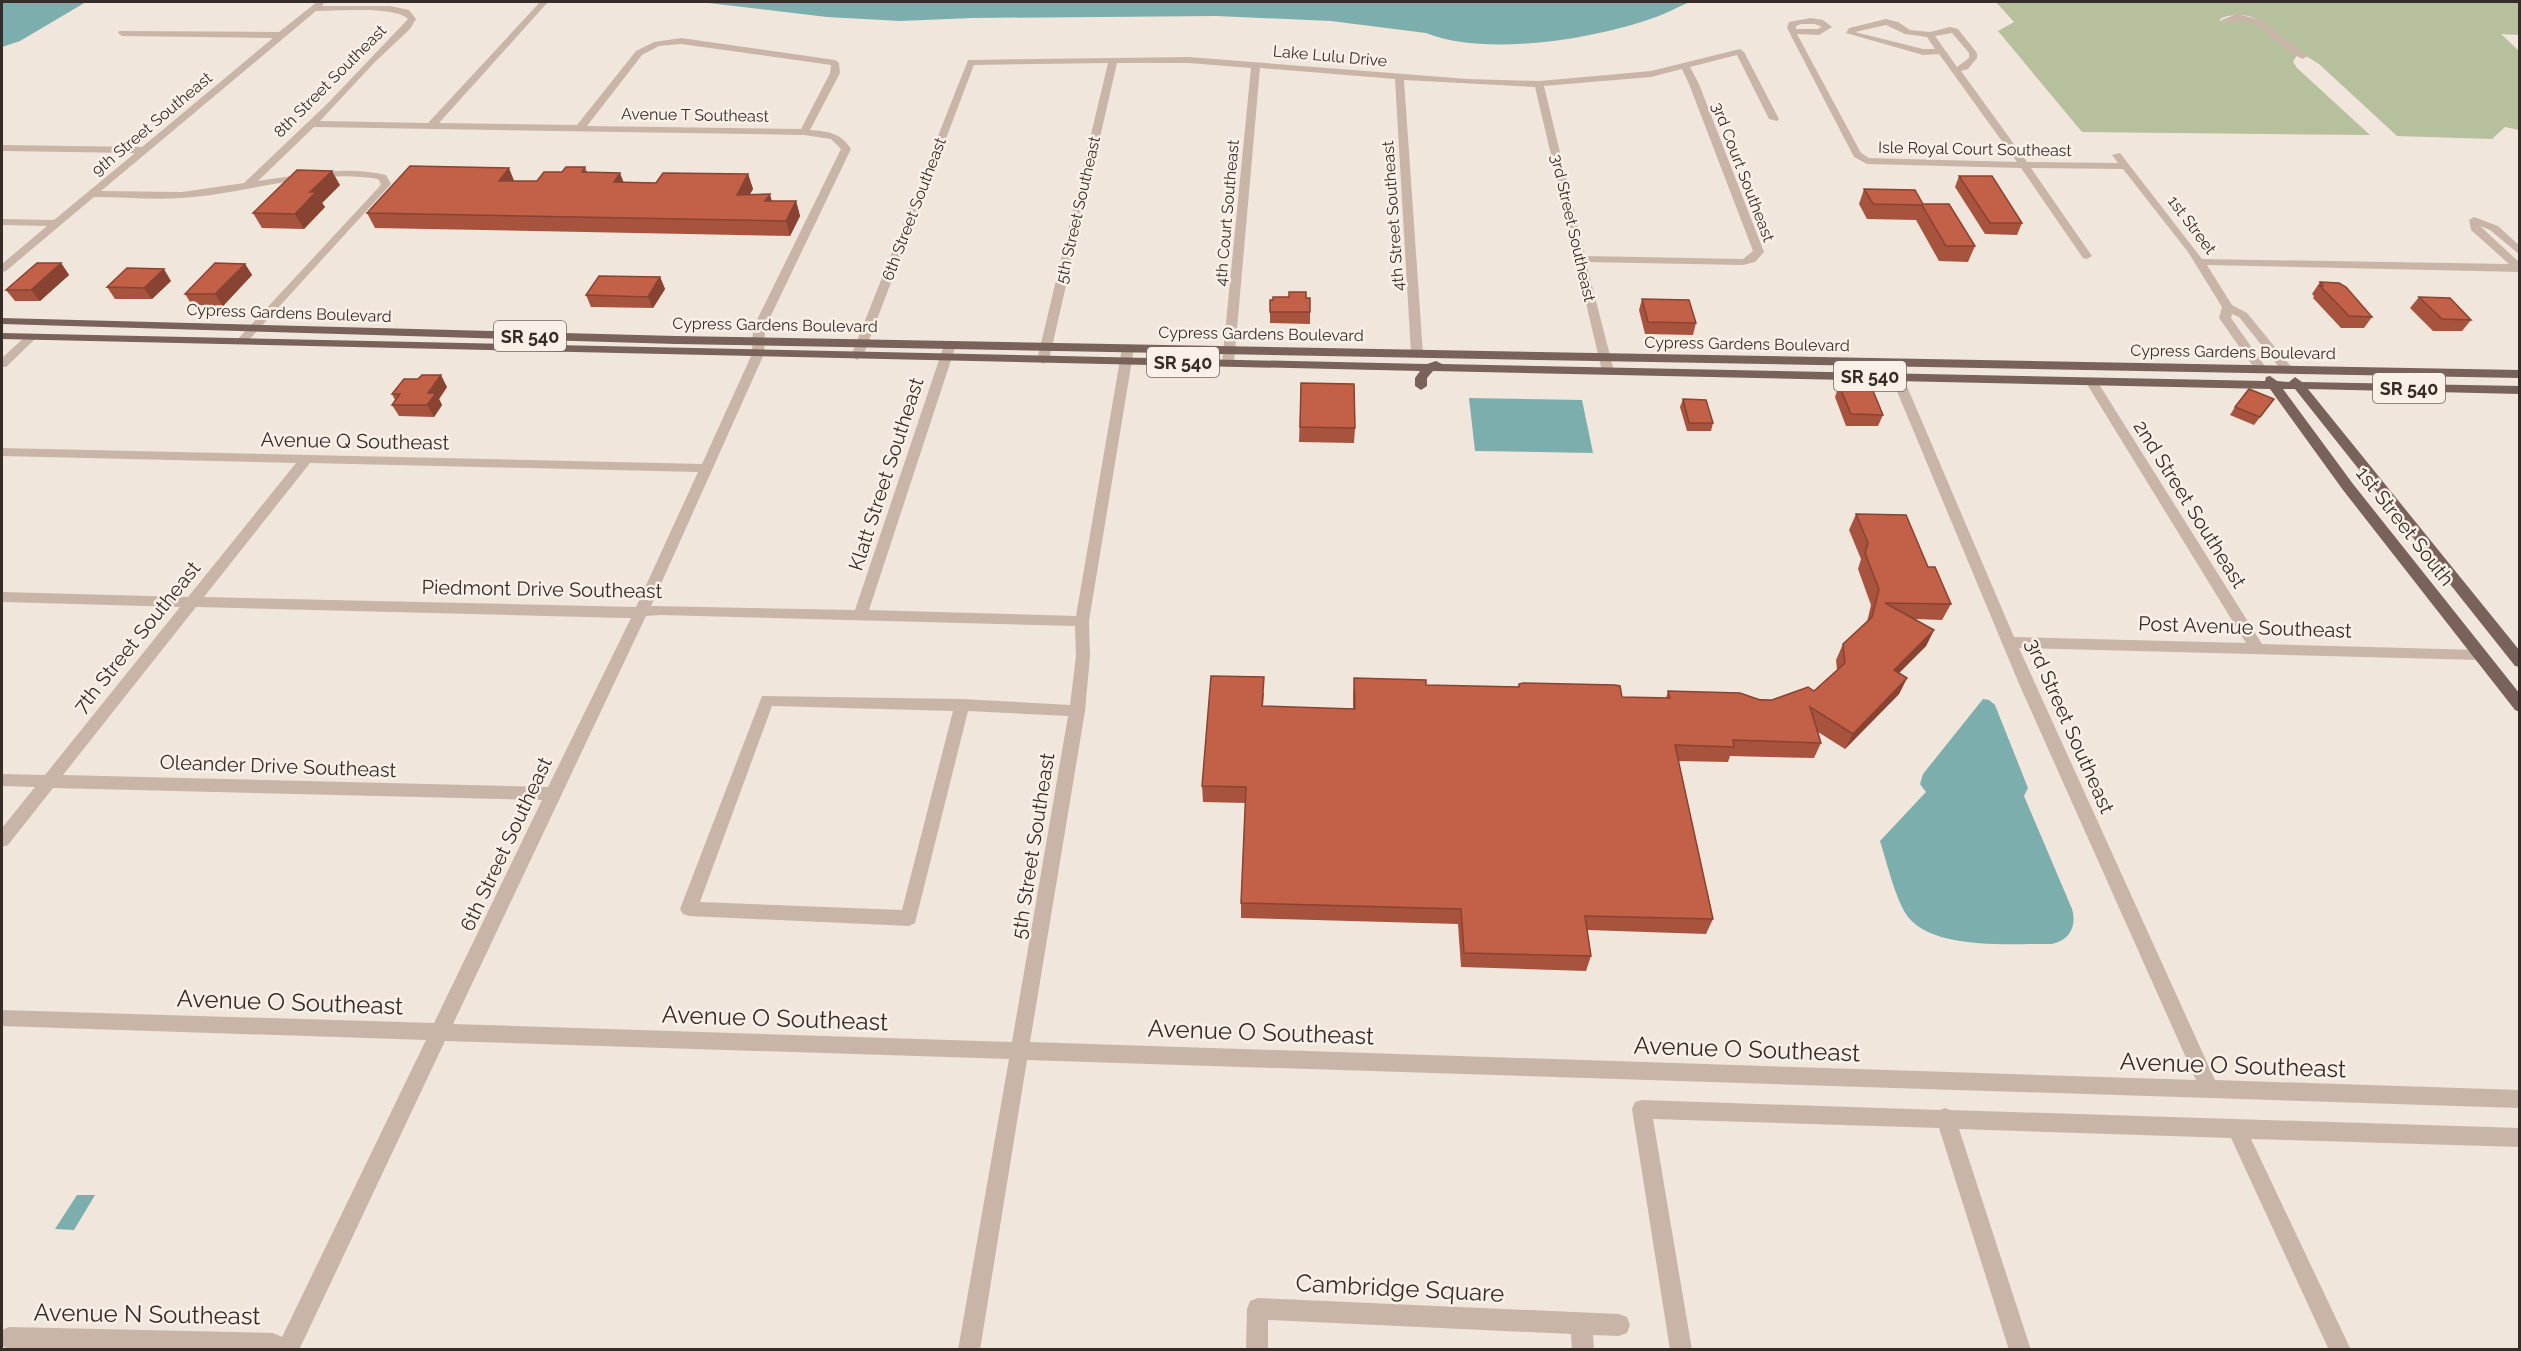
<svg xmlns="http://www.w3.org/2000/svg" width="2521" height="1351" font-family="Raleway,sans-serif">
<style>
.green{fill:#b6c09c}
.water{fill:#7baead}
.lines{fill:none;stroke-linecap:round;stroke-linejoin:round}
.minor{fill:#c9b5a8;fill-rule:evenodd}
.major{fill:#786259;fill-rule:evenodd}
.wall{fill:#a8533e}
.shaded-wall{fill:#884332}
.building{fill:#c36048;stroke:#884332;stroke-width:1.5}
.labels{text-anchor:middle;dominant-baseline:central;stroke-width:5;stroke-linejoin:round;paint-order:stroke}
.far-street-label{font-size:16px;fill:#362c28;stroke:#f9f0e8}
.shield{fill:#f9f0e8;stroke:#706762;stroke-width:1.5}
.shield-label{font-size:18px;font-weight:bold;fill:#362c28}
.street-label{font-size:20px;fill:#362c28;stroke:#f9f0e8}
.near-street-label{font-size:24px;fill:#362c28;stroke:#f9f0e8}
</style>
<rect width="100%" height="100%" fill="#f1e6dc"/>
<path class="green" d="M1996 2H2519V35L2501 34 2519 51V130L2505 127 2492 139 2397 136 2319 64C2310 58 2304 55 2295 50 2275 38 2268 17 2241 15 2233 15 2226 15 2219 20 2232 25 2245 16 2260 25 2274 34 2281 48 2297 55L2293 62 2297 68 2370 135 2082 132 1998 31 2014 22Z"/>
<g class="water">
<polygon points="2,2 86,2 20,41 2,47"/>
<path d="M700 2H1690C1679 6 1668 13 1656 17 1597 39 1485 57 1426 33L1331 21 1216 16 972 18 900 21 827 17Z"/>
<polygon points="1469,398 1582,400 1593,453 1475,451"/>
<path d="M1983 699 1989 700 1995 705 2028 788 2024 796 2072 909C2077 926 2070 940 2052 944 2011 943 1927 952 1904 911 1893 890 1887 863 1880 841L1926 792 1920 784 1923 774Z"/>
<polygon points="77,1195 95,1195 74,1230 55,1229"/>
</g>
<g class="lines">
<g class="minor">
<path d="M317 2H325L322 6H390L409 10 416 19 410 29 374 63 320 121 428 123 540 2H548L439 123 577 125 636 51 654 42 681 38 835 60 839 63 840 73 810 130C827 131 842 133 851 149L765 328 764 354 651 606 855 610 944 345 950 341 956 345 869 610 1076 616 1122 348 1128 344 1134 348 1089 621 1090 656 1085 711 1030 1042 2196 1080 2020 686 1891 377 1897 373 1903 377 2014 637 2246 643 2085 381 2091 377 2097 381 2262 644 2479 650 2484 651 2486 655 2484 659 2479 660 2019 648 2215 1080 2520 1090V1108L1027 1060 980 1350H958L1009 1059 445 1041 299 1350H40L9 1349 2 1346V1330L9 1327 273 1333 282 1337 426 1040 2 1026V1010L434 1023 542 800 53 788 8 845 2 847V828L35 787 2 786V774L45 775 180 607 2 602V592L188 597 296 463 2 456V448L702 464 752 354 753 328 841 149 831 139 804 135 314 127 258 181C300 175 344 165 386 175L391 184 245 344H237V340L379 187 381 184 378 179C313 168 247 194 182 198 153 200 123 197 94 197L6 271 2 272V264L47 226 2 225V219L54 220 135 153 2 151V145L142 147 273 38 122 36 118 33 119 31 279 32ZM316 11C335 11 396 6 408 19L328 103 244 183 182 192 101 191ZM681 44 831 65 830 73 801 129 587 126 642 55 659 46ZM310 463 698 472 636 607 204 597ZM196 607 624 618H631L548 787 63 775ZM660 615 1075 626 1076 656 1070 705 962 699 762 696 680 909 683 914 689 916 909 926 915 923 968 711 1068 716 1012 1042 453 1024 646 616ZM772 706 953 711 902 910 700 902Z"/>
<path d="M2237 14 2261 20 2307 56 2303 59C2283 52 2271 32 2252 23 2242 18 2229 25 2221 20Z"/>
<path d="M1811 18 1823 20 1832 27 1819 35 1797 34 1861 153 1869 158 2017 162 1939 54 1923 55 1846 33 1849 28 1886 19 1898 22 1910 30 1930 32 1950 27 1958 29 1977 53V58L1968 69 1961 71 2027 162 2118 163 2112 155 2120 153 2202 259 2509 264 2471 230 2469 220 2474 217 2498 226 2520 246V255L2490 230 2480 226 2520 263V272L2207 265 2232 305 2247 313 2293 369 2291 372H2283L2239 317 2232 314 2231 318 2267 369 2265 372H2257L2219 318 2222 307 2188 252 2123 169 2031 168 2092 256 2087 259 2083 258 2021 168 1867 164 1854 157 1787 28 1789 22ZM1801 24H1815L1822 27 1817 29H1796V26ZM1886 25 1905 34 1927 37 1935 49H1923L1855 32ZM1952 33 1969 53V58L1957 67 1935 36Z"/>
<path d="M1740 49 1744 52 1779 119 1777 121 1769 119 1737 55 1690 67 1699 84 1764 252 1755 262 1743 265 1586 262 1614 371 1612 374H1604L1602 371 1535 87 1404 80 1423 354 1417 358 1411 354 1395 79 1260 68 1234 363 1228 367 1224 366 1222 363 1251 68 1189 63H1117L1049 360 1043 364 1037 360 1108 63 974 65 863 356 857 360 851 356 968 60 1189 57 1468 79 1539 81 1651 71ZM1682 69 1689 84 1753 251 1743 259 1585 256 1544 86 1651 77Z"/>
<polygon points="31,334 35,335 35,339 6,367 2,367 2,358 27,335"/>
<polygon points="1642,1100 1940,1110 1945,1108 1950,1110 2520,1128 2520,1147 2251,1139 2351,1350 2329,1350 2231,1138 1959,1129 2031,1350 2009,1350 1939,1128 1653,1119 1692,1350 1670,1350 1632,1109 1635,1102"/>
<polygon points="1258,1298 1619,1314 1627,1317 1630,1325 1627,1333 1619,1336 1593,1335 1594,1350 1572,1350 1571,1334 1268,1320 1268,1350 1246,1350 1247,1309 1250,1301"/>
</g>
<g class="major">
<polygon points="2,318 676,336 2520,370 2520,378 676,344 2,324"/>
<polygon points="2,333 1427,364 1436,361 1442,364 2265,381 2266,377 2270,376 2277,381 2289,382 2295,377 2302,382 2520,386 2520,394 2308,389 2520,651 2520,667 2515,666 2295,389 2283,389 2353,484 2520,694 2520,712 2515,710 2343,490 2270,389 1433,371 1427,378 1427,386 1421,390 1415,386 1415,378 1420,371 2,339"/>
</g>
</g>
<g class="wall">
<polygon points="585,167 587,172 624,182 656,183 748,174 753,189 750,194 771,201 796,201 800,216 790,236 375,228 367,213 515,181 537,181 562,172"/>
<polygon points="1959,176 2022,223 2017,235 1985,234 1955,187"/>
<polygon points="340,185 322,203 325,207 304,229 262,228 253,213"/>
<polygon points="1864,189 1923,204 1975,246 1968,262 1939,261 1916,220 1867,219 1859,204"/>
<polygon points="61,263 69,275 40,301 15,301 6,290"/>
<polygon points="245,264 252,275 223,306 192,305 185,294"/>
<polygon points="660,277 665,289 653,308 591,307 586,295"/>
<polygon points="171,281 152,299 115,299 107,287"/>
<polygon points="2320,282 2372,317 2364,328 2341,328 2313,298 2314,296 2312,294"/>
<polygon points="2419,297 2471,320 2462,331 2433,331 2410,308"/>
<polygon points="1310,298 1310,324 1270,323 1270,300"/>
<polygon points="1642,299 1696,323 1693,335 1645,334 1639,310"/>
<polygon points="1301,383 1355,428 1354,443 1299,442"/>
<polygon points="1839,385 1883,415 1878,426 1846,426 1835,397"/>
<polygon points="447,387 439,399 442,405 434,417 399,416 392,405 395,400 392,394"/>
<polygon points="1683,399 1713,423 1711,431 1687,431 1680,407"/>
<polygon points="2274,399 2254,425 2230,415 2235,407"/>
<polygon points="1856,514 1928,567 1951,604 1942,620 1915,619 1934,630 1926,646 1899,673 1907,678 1899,694 1845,749 1818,732 1821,743 1814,758 1730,756 1728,762 1678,761 1713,919 1706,934 1587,930 1591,956 1586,971 1461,967 1458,924 1241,918 1241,903 1246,803 1203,802 1202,786 1264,692 1263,706 1353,709 1353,694 1354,678 1426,685 1518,687 1519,684 1622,697 1666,698 1668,691 1772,700 1814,691 1837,670 1836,660 1843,644 1867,622 1871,605 1858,569 1861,559 1849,530"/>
</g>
<g class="shaded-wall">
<polygon points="509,168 515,183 499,181"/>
<polygon points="332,171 340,185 322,203 325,207 304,229 295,214 310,192"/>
<polygon points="620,173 626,188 614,182"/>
<polygon points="748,174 753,189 741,209 737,195"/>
<polygon points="770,194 774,209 765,201"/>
<polygon points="796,201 800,216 790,236 786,221"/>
<polygon points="61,263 69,275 40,301 31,290"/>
<polygon points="245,264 252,275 223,306 215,294"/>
<polygon points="164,269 171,281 152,299 144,288"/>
<polygon points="660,277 665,289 653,308 648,297"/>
<polygon points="441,375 447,387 439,399 442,405 434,417 427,405 428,393"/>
<polygon points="1934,630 1926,646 1886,686 1894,670"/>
<polygon points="1907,678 1899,694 1845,749 1853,734"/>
</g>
<g class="building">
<polygon points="410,166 509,168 499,181 537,181 544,172 562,172 566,167 585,167 582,172 620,173 614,182 656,183 663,173 748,174 737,195 770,194 765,201 796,201 786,221 367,213"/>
<polygon points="297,170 332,171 310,192 316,192 295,214 253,213"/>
<polygon points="1959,176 1992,176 2022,223 1990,223"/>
<polygon points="1864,189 1915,190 1923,204 1949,204 1975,246 1946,246 1922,205 1873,204"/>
<polygon points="37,263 61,263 31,290 6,290"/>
<polygon points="215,263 245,264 215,294 185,294"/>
<polygon points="127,268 164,269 144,288 107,287"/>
<polygon points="599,276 660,277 648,297 586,295"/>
<polygon points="2320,282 2339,283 2346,287 2372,317 2349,316 2320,286 2323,286"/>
<polygon points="1289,292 1306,292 1306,298 1310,298 1310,312 1270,312 1270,300 1273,300 1273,297 1289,297"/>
<polygon points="2419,297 2450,298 2471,320 2442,319"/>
<polygon points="1642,299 1689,300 1696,323 1648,322"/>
<polygon points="422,375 441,375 428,393 436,393 427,405 392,405 400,394 392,394 404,379 418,379"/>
<polygon points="1301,383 1354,384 1355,428 1300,427"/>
<polygon points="1839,385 1871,386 1883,415 1851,414"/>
<polygon points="2249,389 2274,399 2260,417 2235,407"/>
<polygon points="1683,399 1706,400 1713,423 1689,423"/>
<polygon points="1856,514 1906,515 1928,567 1935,567 1951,604 1885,603 1934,630 1894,670 1907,678 1853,734 1810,707 1821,743 1733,740 1734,747 1675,745 1713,919 1585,916 1591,956 1464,953 1461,909 1241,903 1246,787 1202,786 1211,676 1264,677 1262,706 1355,709 1354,678 1426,680 1426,685 1519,687 1519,684 1523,683 1615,685 1620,686 1622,697 1670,698 1668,691 1740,693 1760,700 1772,700 1808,687 1814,691 1845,663 1843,644 1872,617 1879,589 1865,553 1868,543"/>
</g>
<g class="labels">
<g class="far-street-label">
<text transform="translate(1330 56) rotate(5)">Lake Lulu Drive</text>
<text transform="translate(330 81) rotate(-45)">8th Street Southeast</text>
<text transform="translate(695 115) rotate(1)">Avenue T Southeast</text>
<text transform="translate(152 124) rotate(-40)">9th Street Southeast</text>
<text transform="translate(1975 149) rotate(1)">Isle Royal Court Southeast</text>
<text transform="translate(1743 172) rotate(69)">3rd Court Southeast</text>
<text transform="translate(914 209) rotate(-69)">6th Street Southeast</text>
<text transform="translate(1078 210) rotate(-77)">5th Street Southeast</text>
<text transform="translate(1227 213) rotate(-85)">4th Court Southeast</text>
<text transform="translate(1393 216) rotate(-94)">4th Street Southeast</text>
<text transform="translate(2192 225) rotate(53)">1st Street</text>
<text transform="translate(1573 228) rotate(77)">3rd Street Southeast</text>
<text transform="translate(289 313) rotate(2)">Cypress Gardens Boulevard</text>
<text transform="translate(775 325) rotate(1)">Cypress Gardens Boulevard</text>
<text transform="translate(1261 334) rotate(1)">Cypress Gardens Boulevard</text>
<text transform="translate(1747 344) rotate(1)">Cypress Gardens Boulevard</text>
<text transform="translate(2233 352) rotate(1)">Cypress Gardens Boulevard</text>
</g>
<g class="shield">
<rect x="494" y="321" width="72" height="30" rx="4.5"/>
<rect x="1147" y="347" width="72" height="30" rx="4.5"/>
<rect x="1834" y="361" width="72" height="30" rx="4.5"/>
<rect x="2373" y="373" width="72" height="30" rx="4.5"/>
</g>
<g class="shield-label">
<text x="530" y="336">SR 540</text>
<text x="1183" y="362">SR 540</text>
<text x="1870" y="376">SR 540</text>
<text x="2409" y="388">SR 540</text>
</g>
<g class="street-label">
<text transform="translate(355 441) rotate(1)">Avenue Q Southeast</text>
<text transform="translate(886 474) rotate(-72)">Klatt Street Southeast</text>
<text transform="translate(2190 504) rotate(58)">2nd Street Southeast</text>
<text transform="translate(2405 526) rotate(52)">1st Street South</text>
<text transform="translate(542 589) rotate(1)">Piedmont Drive Southeast</text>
<text transform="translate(2245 627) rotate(2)">Post Avenue Southeast</text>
<text transform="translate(137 637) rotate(-51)">7th Street Southeast</text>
<text transform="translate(2070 726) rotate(66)">3rd Street Southeast</text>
<text transform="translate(278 766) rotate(2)">Oleander Drive Southeast</text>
<text transform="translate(506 844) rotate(-65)">6th Street Southeast</text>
<text transform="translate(1033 846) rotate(-81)">5th Street Southeast</text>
</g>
<g class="near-street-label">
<text transform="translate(290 1002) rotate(2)">Avenue O Southeast</text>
<text transform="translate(775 1018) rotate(2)">Avenue O Southeast</text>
<text transform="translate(1261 1032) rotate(2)">Avenue O Southeast</text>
<text transform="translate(1747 1049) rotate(2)">Avenue O Southeast</text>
<text transform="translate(2233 1065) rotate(2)">Avenue O Southeast</text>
<text transform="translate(1400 1288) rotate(3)">Cambridge Square</text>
<text transform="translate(147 1314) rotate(1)">Avenue N Southeast</text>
</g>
</g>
<rect width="2521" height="1351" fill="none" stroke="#362c28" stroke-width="6"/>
</svg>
